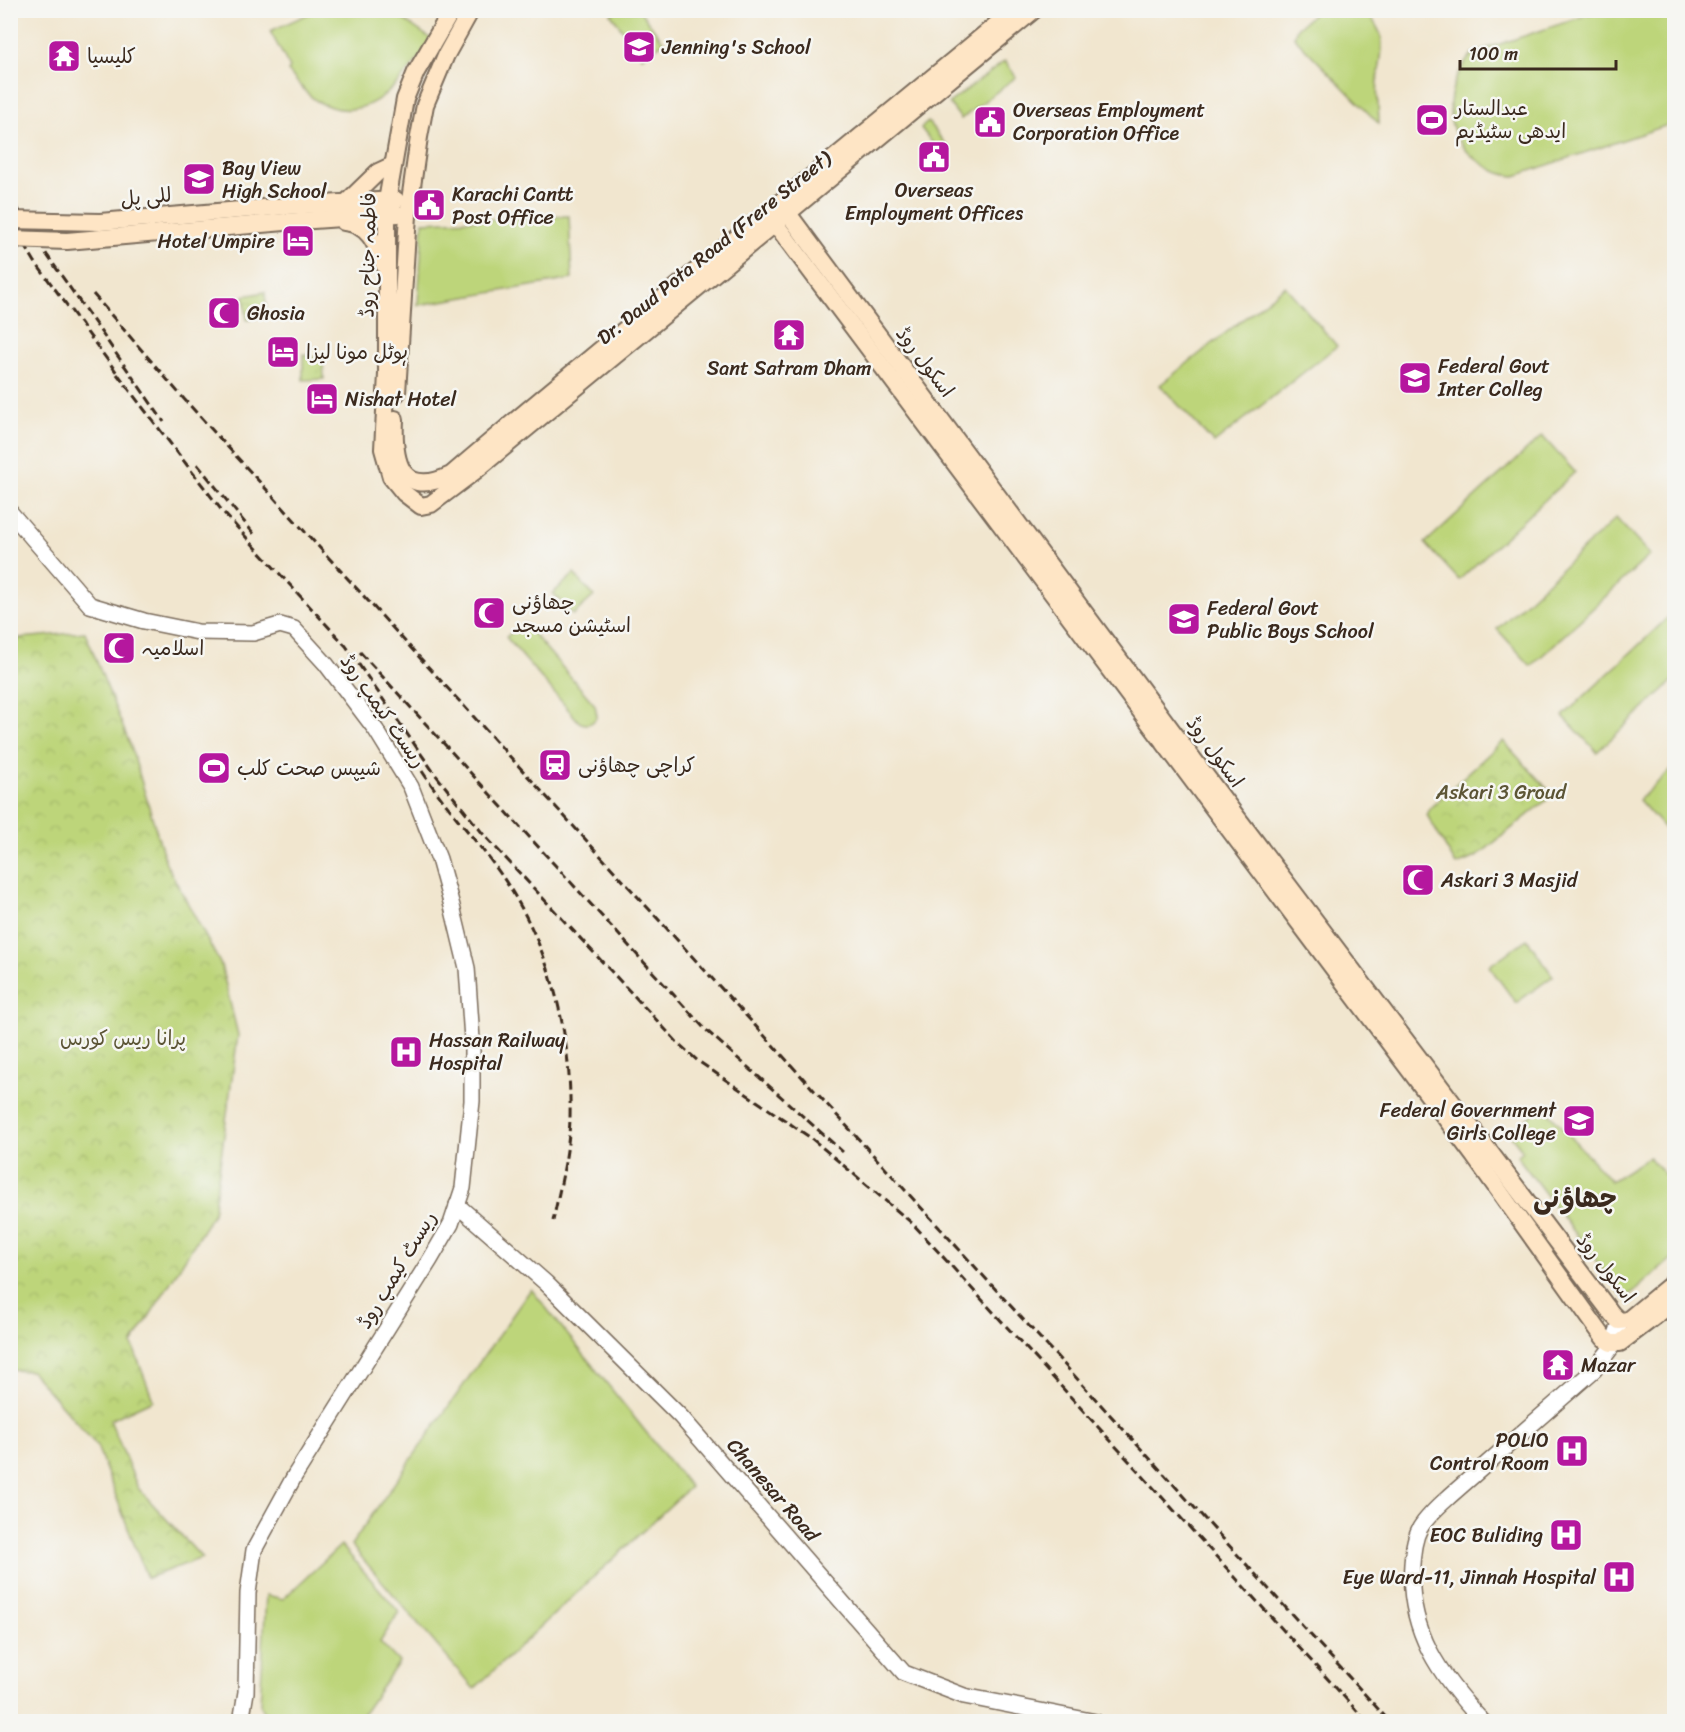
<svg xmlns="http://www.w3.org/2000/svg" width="1685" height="1732" font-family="Sriracha,'Playpen Sans Arabic',sans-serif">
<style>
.green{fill:#bdd57a;stroke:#7c804c;stroke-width:1.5}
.park{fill:url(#park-crowns);stroke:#7c804c;stroke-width:1.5}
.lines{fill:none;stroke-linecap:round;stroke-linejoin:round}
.tertiary-casing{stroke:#7b6c5c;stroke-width:18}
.secondary-casing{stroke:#7b6c5c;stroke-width:20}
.tertiary{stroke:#fff;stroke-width:15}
.secondary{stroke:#fee5c5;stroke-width:16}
.rail{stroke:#3b2a1e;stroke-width:3;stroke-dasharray:9 4.5;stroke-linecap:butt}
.secondary-bridge-casing{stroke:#7b6c5c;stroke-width:20;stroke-linecap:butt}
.secondary-bridge{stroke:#fee5c5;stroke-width:16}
.labels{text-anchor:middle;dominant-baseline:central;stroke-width:5;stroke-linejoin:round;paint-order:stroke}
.poi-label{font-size:20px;fill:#3b2a1e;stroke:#f6f6f2;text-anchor:start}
.street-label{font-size:20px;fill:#3b2a1e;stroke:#f6f6f2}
.park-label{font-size:20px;fill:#5c5535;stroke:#f6f6f2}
.district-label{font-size:26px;font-weight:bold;fill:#3b2a1e;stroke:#f6f6f2}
</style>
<defs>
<pattern id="park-crowns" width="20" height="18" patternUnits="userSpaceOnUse" patternTransform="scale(1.5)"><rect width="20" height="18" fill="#bdd57a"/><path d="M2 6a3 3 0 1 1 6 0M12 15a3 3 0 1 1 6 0" fill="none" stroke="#a3b769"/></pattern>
</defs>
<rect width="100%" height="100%" fill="#f6f6f2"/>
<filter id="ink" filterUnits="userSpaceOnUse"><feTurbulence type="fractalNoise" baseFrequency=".0167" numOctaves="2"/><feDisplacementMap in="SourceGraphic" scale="12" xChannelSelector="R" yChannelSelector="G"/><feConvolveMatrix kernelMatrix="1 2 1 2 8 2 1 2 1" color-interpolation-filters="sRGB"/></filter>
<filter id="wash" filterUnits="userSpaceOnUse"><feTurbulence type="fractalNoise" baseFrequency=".008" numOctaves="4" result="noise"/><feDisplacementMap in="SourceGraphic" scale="24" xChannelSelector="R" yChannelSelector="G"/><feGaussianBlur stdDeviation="1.35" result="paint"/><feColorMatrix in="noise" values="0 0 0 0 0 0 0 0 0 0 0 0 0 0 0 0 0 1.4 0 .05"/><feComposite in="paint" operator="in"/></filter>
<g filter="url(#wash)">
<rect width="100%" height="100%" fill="#f1e6cf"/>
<g class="green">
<path d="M1318 10 1366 11C1390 40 1381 47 1378 81 1376 94 1379 110 1379 124L1294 37 1297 28Z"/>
<path d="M1602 10 1674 11V123L1515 176C1499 175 1490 169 1477 160 1439 131 1444 86 1473 53Z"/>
<path d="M315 11H391L434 41C403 75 371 131 317 101 306 95 296 80 288 71L290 68 270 31Z"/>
<polygon points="616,11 640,11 664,42 642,57 611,14"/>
<polygon points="1005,61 1016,77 961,119 949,103"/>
<polygon points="928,122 948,147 940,153 921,128"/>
<polygon points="569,216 572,279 418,305 423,222"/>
<polygon points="1285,286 1337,346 1214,443 1160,385"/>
<polygon points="1542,436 1575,472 1459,580 1425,543"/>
<polygon points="1616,518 1650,555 1531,666 1497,629"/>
<polygon points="574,574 594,596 573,615 553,593"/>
<polygon points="1674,612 1674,680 1597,752 1563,716"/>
<path d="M524 623 595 705 597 716C593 724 587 726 579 722L506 637Z"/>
<polygon points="1674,767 1674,833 1671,836 1639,800"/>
<polygon points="1527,939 1553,976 1516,1003 1489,966"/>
<polygon points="1543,1106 1611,1181 1649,1157 1674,1185 1674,1257 1625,1299 1517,1156 1523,1151 1509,1133"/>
<polygon points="531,1289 690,1487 474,1689 351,1545"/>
<polygon points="341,1545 399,1612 380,1642 399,1662 358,1721 266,1721 268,1719 260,1704 266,1595 283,1599"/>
</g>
<g class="park">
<polygon points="265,292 267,316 247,320 244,296"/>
<polygon points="303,354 323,360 324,379 303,380"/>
<polygon points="85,632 131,747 166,863 221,965 238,1035 213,1214 132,1344 153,1400 110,1420 138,1488 202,1558 147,1578 97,1446 31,1371 11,1370 11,639"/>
<polygon points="1503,741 1553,795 1476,857 1456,865 1427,815 1431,807"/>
</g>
</g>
<g filter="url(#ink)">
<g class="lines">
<g class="tertiary-casing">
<g id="tertiary">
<polyline points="10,512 90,605 144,621 198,632 253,633 280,625 294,629 326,664 376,730 411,787 439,859 452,906 467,968 472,1039 472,1101 463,1188 451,1224 430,1260 295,1475 254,1550 248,1593 246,1692 241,1722"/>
<polyline points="457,1205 546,1283 681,1417 904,1673 964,1696 1096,1722"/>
<path d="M1483 1722C1440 1676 1407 1630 1412 1564 1413 1552 1414 1539 1420 1528 1428 1515 1440 1505 1451 1495L1594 1370 1611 1348 1621 1321"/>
</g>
</g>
<g class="secondary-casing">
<g id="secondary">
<polyline points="452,10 416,72 405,99 387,201 387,374 383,449 391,477 404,493 421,506 431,504 475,471 1034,10"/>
<polyline points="346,203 378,172 393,165"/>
<polyline points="781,204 1196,763 1612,1314 1619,1321 1628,1320 1674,1282"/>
<polyline points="286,206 396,200"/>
<polyline points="768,214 1474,1156 1604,1338 1611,1343 1620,1343 1674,1302"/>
<polyline points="285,222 398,214"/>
<path d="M344 222C369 224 376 244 384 265"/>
<polyline points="397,393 408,215 419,137 425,105 446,55 471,10"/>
<path d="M395 419C393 461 400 499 451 475 636 317 827 166 1014 10"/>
</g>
</g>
<use href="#tertiary" class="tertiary"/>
<use href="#secondary" class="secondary"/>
<g class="rail">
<polyline points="10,196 47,255 164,422"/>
<polyline points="10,221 35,262 123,381"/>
<polyline points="93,294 184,399 1390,1722"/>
<polyline points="117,374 223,512 346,646 435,774 484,835 678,1043 698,1061 811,1138 913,1224 1367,1722"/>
<polyline points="197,464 254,534"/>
<polyline points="360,652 705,1029 843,1152"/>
<path d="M422 771C446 808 477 840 502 876 550 946 572 1033 570 1118 569 1152 560 1187 553 1221"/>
</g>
<g class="secondary-bridge-casing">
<g id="secondary-bridge">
<polyline points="10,220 100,222 286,206"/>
<polyline points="10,239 67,241 285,222"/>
</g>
</g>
<use href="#secondary-bridge" class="secondary-bridge"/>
</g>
</g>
<defs>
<g id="school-square" transform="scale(1.725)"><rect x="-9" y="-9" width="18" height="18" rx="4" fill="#b5179e" stroke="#f6f6f2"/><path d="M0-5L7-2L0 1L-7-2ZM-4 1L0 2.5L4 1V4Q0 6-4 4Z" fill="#fff"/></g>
<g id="temple-square" transform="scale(1.725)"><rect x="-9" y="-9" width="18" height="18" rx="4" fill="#b5179e" stroke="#f6f6f2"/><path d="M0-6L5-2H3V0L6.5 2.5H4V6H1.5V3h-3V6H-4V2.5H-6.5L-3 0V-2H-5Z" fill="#fff"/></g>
<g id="stadium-square" transform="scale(1.725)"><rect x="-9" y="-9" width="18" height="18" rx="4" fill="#b5179e" stroke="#f6f6f2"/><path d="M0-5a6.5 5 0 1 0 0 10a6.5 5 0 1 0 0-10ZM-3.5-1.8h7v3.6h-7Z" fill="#fff"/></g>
<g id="civic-square" transform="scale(1.725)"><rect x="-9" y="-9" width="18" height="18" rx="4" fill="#b5179e" stroke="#f6f6f2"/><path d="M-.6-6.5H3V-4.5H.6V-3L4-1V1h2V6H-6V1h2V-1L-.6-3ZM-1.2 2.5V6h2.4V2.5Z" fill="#fff"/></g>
<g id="hotel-square" transform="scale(1.725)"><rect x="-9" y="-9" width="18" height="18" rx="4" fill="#b5179e" stroke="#f6f6f2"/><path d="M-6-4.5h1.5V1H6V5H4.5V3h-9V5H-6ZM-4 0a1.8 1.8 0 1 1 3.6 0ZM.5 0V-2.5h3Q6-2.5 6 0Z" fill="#fff"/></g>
<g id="mosque-square" transform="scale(1.725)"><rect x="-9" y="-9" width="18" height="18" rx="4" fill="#b5179e" stroke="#f6f6f2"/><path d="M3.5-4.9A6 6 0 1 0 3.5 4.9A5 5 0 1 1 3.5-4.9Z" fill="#fff"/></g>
<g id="university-square" transform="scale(1.725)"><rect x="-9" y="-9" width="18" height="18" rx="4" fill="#b5179e" stroke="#f6f6f2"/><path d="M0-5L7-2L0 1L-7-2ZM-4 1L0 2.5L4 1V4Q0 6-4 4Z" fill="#fff"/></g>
<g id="station-square" transform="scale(1.725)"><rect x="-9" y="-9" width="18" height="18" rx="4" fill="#b5179e" stroke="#f6f6f2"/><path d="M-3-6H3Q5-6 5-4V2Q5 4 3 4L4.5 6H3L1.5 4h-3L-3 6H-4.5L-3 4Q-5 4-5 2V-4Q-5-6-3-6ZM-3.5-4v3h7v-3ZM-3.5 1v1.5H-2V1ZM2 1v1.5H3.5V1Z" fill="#fff"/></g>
<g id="hospital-square" transform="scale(1.725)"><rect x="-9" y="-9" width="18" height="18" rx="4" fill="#b5179e" stroke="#f6f6f2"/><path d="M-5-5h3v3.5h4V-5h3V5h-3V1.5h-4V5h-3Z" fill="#fff"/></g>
</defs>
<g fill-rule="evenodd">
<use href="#school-square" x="639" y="47"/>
<use href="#temple-square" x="64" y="56"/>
<use href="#stadium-square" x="1432" y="120"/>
<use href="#civic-square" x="990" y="122"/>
<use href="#civic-square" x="934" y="157"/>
<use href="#school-square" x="199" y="179"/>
<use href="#civic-square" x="429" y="205"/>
<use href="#hotel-square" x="298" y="241"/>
<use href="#mosque-square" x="224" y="313"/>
<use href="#temple-square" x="789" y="335"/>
<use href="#hotel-square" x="283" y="352"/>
<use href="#university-square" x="1415" y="378"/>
<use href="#hotel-square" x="322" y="399"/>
<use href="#mosque-square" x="489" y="613"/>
<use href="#school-square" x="1184" y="619"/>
<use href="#mosque-square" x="119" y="648"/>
<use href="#station-square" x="555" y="765"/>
<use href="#stadium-square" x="214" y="768"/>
<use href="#mosque-square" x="1418" y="880"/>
<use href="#hospital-square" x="406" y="1052"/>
<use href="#school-square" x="1579" y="1121"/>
<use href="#temple-square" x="1558" y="1365"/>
<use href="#hospital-square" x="1572" y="1451"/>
<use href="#hospital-square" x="1566" y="1535"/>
<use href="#hospital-square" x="1619" y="1577"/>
</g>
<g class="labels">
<g class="poi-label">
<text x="662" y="47">Jenning's School</text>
<text x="87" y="56">کلیسیا</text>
<text x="1455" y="108">عبدالستار<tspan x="1455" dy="23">ایدھی سٹیڈیم</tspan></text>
<text x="1013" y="110">Overseas Employment<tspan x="1013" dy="23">Corporation Office</tspan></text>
<text x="222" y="168">Bay View<tspan x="222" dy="23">High School</tspan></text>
<text x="934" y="190" text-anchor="middle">Overseas<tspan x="934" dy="23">Employment Offices</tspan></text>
<text x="452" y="194">Karachi Cantt<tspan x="452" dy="23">Post Office</tspan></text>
<text x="275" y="241" text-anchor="end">Hotel Umpire</text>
<text x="247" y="313">Ghosia</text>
<text x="306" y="352">ہوٹل مونا لیزا</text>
<text x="1438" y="366">Federal Govt<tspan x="1438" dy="23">Inter Colleg</tspan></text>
<text x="789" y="368" text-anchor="middle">Sant Satram Dham</text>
<text x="345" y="399">Nishat Hotel</text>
<text x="512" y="602">چھاؤنی<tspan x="512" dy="23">اسٹیشن مسجد</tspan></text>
<text x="1207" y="608">Federal Govt<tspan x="1207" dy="23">Public Boys School</tspan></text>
<text x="142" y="648">اسلامیہ</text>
<text x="578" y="765">کراچی چھاؤنی</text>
<text x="237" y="768">شیپس صحت کلب</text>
<text x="1441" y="880">Askari 3 Masjid</text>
<text x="429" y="1040">Hassan Railway<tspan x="429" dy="23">Hospital</tspan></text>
<text x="1556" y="1110" text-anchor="end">Federal Government<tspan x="1556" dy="23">Girls College</tspan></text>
<text x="1581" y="1365">Mazar</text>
<text x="1549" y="1440" text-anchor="end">POLIO<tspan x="1549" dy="23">Control Room</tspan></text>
<text x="1543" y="1535" text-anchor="end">EOC Buliding</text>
<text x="1596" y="1577" text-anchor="end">Eye Ward-11, Jinnah Hospital</text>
</g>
<g class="street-label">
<text transform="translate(146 197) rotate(-5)">للی پل</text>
<text transform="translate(714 248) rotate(-39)">Dr. Daud Pota Road (Frere Street)</text>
<text transform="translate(368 255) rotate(-89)">فاطمہ جناح روڈ</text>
<text transform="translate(925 362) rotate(53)">اسکول روڈ</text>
<text transform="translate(383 711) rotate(55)">ریسٹ کیمپ روڈ</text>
<text transform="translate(1215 752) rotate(54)">اسکول روڈ</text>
<text transform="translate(1606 1268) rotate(52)">اسکول روڈ</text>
<text transform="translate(397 1270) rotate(-59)">ریسٹ کیمپ روڈ</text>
<text transform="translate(773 1490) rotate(49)">Chanesar Road</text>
</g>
<g class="park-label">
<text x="1501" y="792">Askari 3 Groud</text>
<text x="123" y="1038">پرانا ریس کورس</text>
</g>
<g class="district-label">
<text x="1575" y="1198">چھاؤنی</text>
</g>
</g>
<rect width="1685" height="1732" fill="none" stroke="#f6f6f2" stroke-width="36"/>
<path d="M1460 60v9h156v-9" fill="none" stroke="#3b2a1e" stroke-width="3"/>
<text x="1469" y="60" font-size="18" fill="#3b2a1e" stroke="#f6f6f2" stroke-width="4.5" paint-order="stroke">100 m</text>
</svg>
